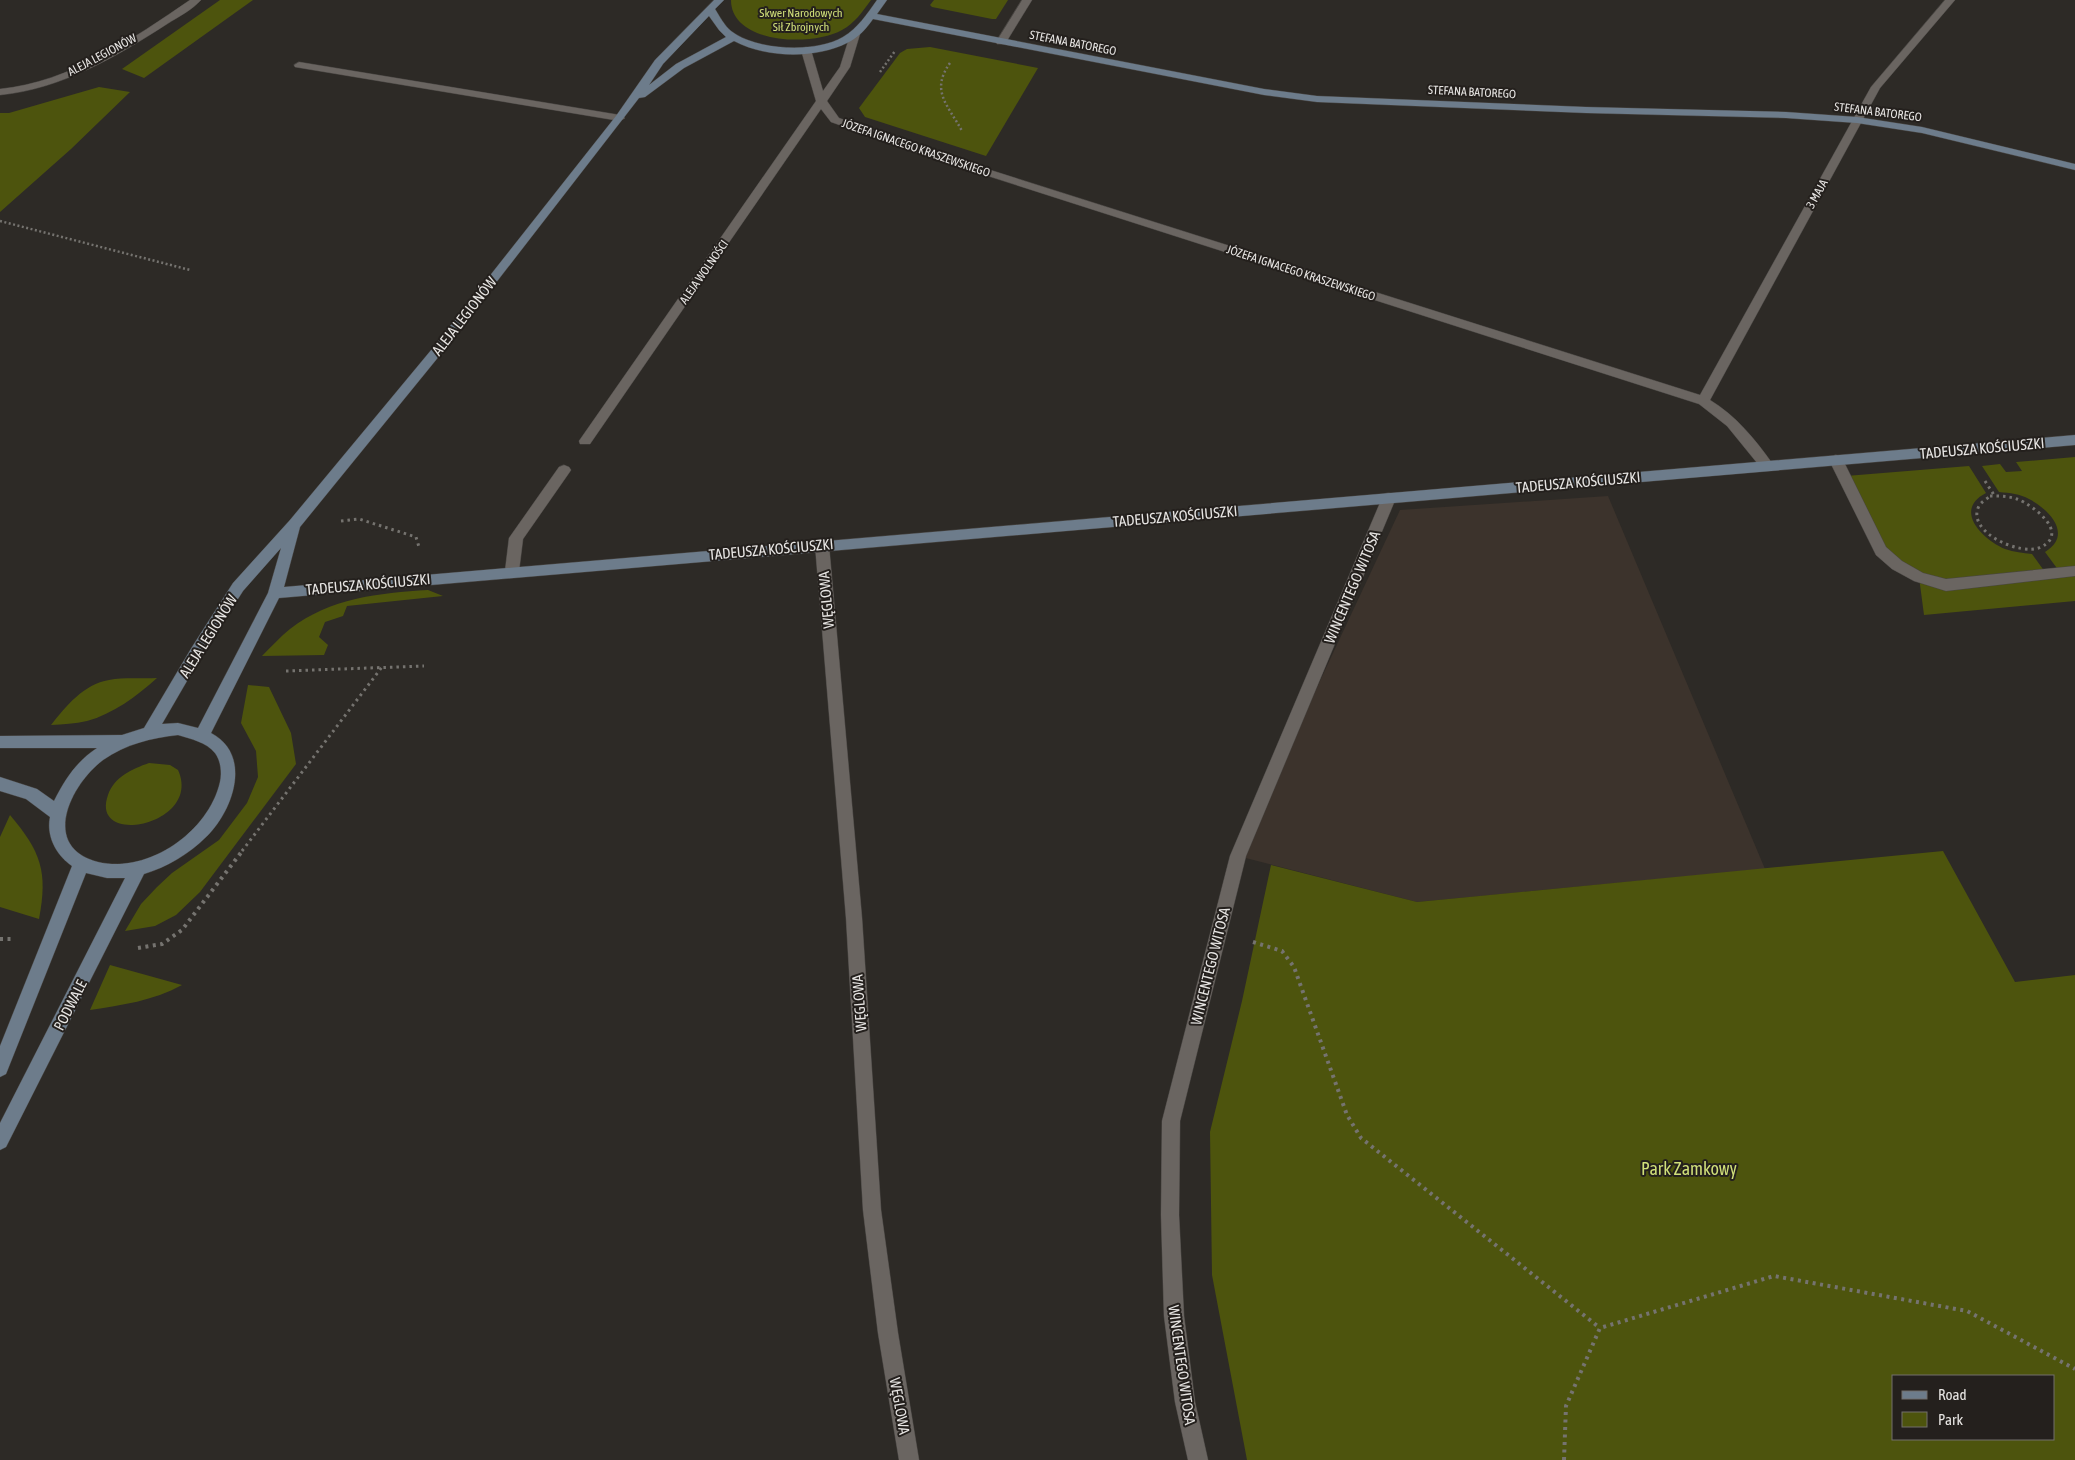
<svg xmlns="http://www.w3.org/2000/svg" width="2075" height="1460" font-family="'Asap Condensed',sans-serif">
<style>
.built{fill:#3c332c}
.green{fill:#4d540d;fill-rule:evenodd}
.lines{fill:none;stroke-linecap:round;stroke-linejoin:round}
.lane-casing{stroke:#484542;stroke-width:1}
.street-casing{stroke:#484542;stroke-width:1}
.secondary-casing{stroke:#484542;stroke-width:1}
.path-far2{stroke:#75736f;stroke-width:2.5;stroke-dasharray:2 2.5;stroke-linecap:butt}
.path-far1{stroke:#75736f;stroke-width:3;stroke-dasharray:2.5 4;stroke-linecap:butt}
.path{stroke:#75736f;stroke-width:4;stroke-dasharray:3 4.5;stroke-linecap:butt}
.lane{fill:#6a6561;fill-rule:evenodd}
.street{fill:#6a6561;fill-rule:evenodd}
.secondary{fill:#6d7c8b;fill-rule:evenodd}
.labels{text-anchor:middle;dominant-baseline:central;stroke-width:4;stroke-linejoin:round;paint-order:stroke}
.far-park-label{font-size:12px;fill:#d0df79;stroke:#24201d}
.far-street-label{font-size:12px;fill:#e7e5e3;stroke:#24201d}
.street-label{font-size:15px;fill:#e7e5e3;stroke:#24201d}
.near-park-label{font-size:18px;fill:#d0df79;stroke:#24201d}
</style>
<rect width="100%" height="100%" fill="#2d2a26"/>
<polygon class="built" points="1608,496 1765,869 1417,902 1238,856 1400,510"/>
<g class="green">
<polygon points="220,0 253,0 144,78 122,69"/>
<path d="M731 0H871C862 12 855 23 842 30 812 47 731 44 731 0Z"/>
<polygon points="934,0 1008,0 996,19 992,19 932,7 930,5"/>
<polygon points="930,47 1038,68 986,156 865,117 859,108 900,53 907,49"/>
<polygon points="99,87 130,92 71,149 0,212 0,113 9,113"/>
<path d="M2075 457V569L2059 571 2045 552C2073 535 2050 510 2029 499 2020 494 2010 493 1999 492L1982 466 2000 464 2006 472 2022 471 2016 462Z"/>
<path d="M1969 466 1986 493C1953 510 1982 539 2005 549 2014 552 2023 553 2032 554L2045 572 1945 583 1919 575 1883 551 1846 476Z"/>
<polygon points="2075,571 2075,601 1924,615 1919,577 1946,585"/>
<path d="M428 590 443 596 347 606 343 616 325 622 319 637 328 645 324 655 262 656C271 647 280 637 290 629 330 598 379 593 428 590Z"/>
<path d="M157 678C137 696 113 714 87 721 75 724 63 724 51 725 66 706 84 684 109 680 124 677 142 679 157 678Z"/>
<polygon points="248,685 269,687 291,733 296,764 200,892 176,915 155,926 125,931 141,904 157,887 172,873 219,840 247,803 258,777 256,751 241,723"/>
<path d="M149 763 170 765 178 770C203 825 89 848 108 795 114 777 132 769 149 763Z"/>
<path d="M10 815C41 852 48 871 39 919L0 907V837Z"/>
<path d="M1943 851 2015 982 2075 975V1460H1247L1212 1275 1210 1132 1242 1001 1271 865 1417 902ZM1894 1376H2054V1439H1894Z"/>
<path d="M110 965 182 985C153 1001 122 1005 90 1010Z"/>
</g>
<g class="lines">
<g class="lane-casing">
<g id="lane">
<polygon points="1022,0 1032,0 1005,44 997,44 996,42"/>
<polygon points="299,62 620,115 625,118 620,121 295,67 294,65"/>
<polygon points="1836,455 1841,457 1843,460 1886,547 1902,561 1923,573 1946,579 2075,566 2075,576 1946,591 1914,581 1892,569 1876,555 1829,460 1831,457"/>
</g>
</g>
<g class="street-casing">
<g id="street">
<path d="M190 0H201C192 10 178 17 167 24 116 57 61 89 0 95V89C70 82 133 39 190 0Z"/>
<path d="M1945 0H1955L1880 88 1710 400C1736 416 1754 438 1772 463L1774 466 1772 469H1762L1727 426 1699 404 935 159 831 122 821 109 590 444H580L579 441 816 101 801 50 806 47 811 50 823 91 840 67 851 32 855 31 860 34 850 67 827 101 839 118 943 155 1700 395 1871 87Z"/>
<polygon points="564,465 569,467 571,470 569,473 523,539 519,571 517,575 512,576 507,575 505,571 509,538 559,467"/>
<polygon points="1389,493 1394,494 1396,498 1246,856 1180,1121 1179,1215 1184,1316 1195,1402 1208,1460 1188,1460 1175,1402 1164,1316 1161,1215 1162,1121 1230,856 1382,498 1384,494"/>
<polygon points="822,540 827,541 829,545 862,918 881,1210 898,1333 919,1460 899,1460 878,1333 863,1210 846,918 815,545 817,541"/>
</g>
</g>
<g class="secondary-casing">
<path id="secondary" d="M714 0H724L715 9C720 17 724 25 731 31 757 51 816 53 843 37 858 28 867 14 877 0H887L877 14 1264 89 1317 96 1586 107 1786 112 1857 117 1922 127 2075 164V170L1922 133 1857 123 1786 118 1586 113 1317 102 1264 95 873 19C866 29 858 38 847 43 815 59 766 58 734 41L684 68 645 97 639 98 440 355 300 527 284 587 2075 435V445L279 598 211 733C253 755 233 811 206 837 189 854 167 867 144 874L6 1147 0 1150V1123L125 878H107L86 873 6 1074 0 1077V1046L72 866C57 856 46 837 50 817L26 799 0 791V777L37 789 54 801C65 779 77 761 97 748H0V736L122 735 144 728 192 647 233 583 290 520 432 349 616 116 655 60ZM709 16 719 30 726 37 676 64 649 85 663 64ZM281 548 268 593 198 728 178 723 162 724 202 655 243 591ZM178 735C191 739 206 742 215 753 221 761 222 773 220 782 209 831 149 874 98 862 40 847 70 785 103 760 126 744 151 738 178 735Z"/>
</g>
<g class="path-far2">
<path d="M950 63C930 91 948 105 962 131"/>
<polyline points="880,72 895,51"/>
<polyline points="0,221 190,270"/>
</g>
<g class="path-far1">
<polyline points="1985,481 1994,495"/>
<path d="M1990 496C1999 496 2008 496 2017 499 2033 505 2070 533 2041 547 2022 557 1965 532 1979 506 1981 502 1987 499 1990 496Z"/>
<polyline points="341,521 359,519 416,537 419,547"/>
<polyline points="286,671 424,666"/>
<polyline points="242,851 382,667"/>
</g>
<g class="path">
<polyline points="0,939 12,939"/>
<polyline points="1253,942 1282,951 1294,967 1347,1115 1361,1138 1600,1328"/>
<polyline points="138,948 162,944 182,930 243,850"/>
<polyline points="1564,1460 1566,1406 1600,1328 1774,1276 1967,1311 2075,1369"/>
</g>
<use href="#lane" class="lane"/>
<use href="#street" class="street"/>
<use href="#secondary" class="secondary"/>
</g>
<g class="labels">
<g class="far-park-label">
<text x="801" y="13">Skwer Narodowych<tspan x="801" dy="14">Sił Zbrojnych</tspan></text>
</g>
<g class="far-street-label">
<text transform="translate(1073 43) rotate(11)">STEFANA BATOREGO</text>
<text transform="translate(102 55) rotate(-28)">ALEJA LEGIONÓW</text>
<text transform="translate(1472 92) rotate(3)">STEFANA BATOREGO</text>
<text transform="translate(1878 112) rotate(7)">STEFANA BATOREGO</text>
<text transform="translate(916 148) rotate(19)">JÓZEFA IGNACEGO KRASZEWSKIEGO</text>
<text transform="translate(1817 194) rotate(-61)">3 MAJA</text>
<text transform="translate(704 272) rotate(-55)">ALEJA WOLNOŚCI</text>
<text transform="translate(1301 273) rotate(18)">JÓZEFA IGNACEGO KRASZEWSKIEGO</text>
</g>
<g class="street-label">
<text transform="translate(464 316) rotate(-52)">ALEJA LEGIONÓW</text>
<text transform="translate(1982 448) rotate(-5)">TADEUSZA KOŚCIUSZKI</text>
<text transform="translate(1578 482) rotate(-5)">TADEUSZA KOŚCIUSZKI</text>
<text transform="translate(1175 516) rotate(-5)">TADEUSZA KOŚCIUSZKI</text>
<text transform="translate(771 549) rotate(-5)">TADEUSZA KOŚCIUSZKI</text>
<text transform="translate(368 584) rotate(-5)">TADEUSZA KOŚCIUSZKI</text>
<text transform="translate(1352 587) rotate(-67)">WINCENTEGO WITOSA</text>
<text transform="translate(826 600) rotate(-95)">WĘGLOWA</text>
<text transform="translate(208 636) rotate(-58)">ALEJA LEGIONÓW</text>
<text transform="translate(1210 966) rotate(-76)">WINCENTEGO WITOSA</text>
<text transform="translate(859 1003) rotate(-94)">WĘGLOWA</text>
<text transform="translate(70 1005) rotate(-63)">PODWALE</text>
<text transform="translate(1182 1365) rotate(82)">WINCENTEGO WITOSA</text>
<text transform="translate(900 1406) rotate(80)">WĘGLOWA</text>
</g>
<g class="near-park-label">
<text x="1689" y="1168">Park Zamkowy</text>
</g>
</g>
<rect x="1892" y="1375" width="162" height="65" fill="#24201d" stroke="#726f6c"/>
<rect x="1902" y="1391" width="25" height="8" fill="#6d7c8b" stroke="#726f6c"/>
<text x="1938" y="1400" font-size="15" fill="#e7e5e3">Road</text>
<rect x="1902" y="1412" width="25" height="15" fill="#4d540d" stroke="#726f6c"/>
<text x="1938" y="1425" font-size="15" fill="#e7e5e3">Park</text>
</svg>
